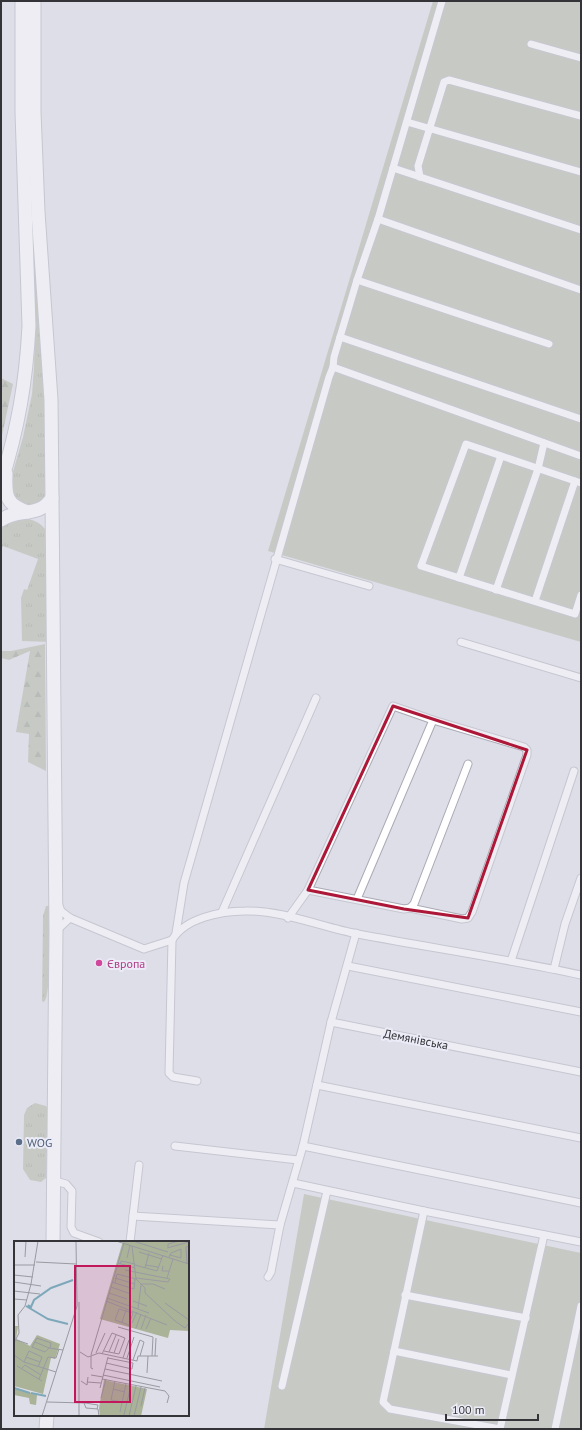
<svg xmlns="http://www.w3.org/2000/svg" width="582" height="1430" font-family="'PT Sans',sans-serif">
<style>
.grass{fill:url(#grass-tufts)}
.forest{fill:url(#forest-firs)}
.garden{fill:#aab298}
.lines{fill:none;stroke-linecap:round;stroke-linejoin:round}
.street-casing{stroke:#aaaab5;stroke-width:9}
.highway-casing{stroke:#aaaab5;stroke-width:15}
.street{stroke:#fff;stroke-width:7}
.highway{stroke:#fff;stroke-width:13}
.marked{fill:none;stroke:#ad1839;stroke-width:3;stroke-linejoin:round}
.hotel-dot{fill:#d1479c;stroke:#ebecf7;stroke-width:1.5}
.service-dot{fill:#5c6f8a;stroke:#ebecf7;stroke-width:1.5}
.labels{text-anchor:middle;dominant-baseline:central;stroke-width:4;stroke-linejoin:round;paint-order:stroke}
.hotel-label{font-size:12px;fill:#b23c85;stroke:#ebecf7;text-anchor:start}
.street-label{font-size:12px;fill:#343438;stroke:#ebecf7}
.service-label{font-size:12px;fill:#4e5e75;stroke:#ebecf7;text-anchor:start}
.inset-river{fill:none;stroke:#7da8ba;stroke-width:2}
.inset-road{fill:none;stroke:#9a9aa2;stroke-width:1}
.view{fill:#c2185b;fill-opacity:0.15;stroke:#c2185b;stroke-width:2}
.inset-edge{fill:none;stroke:#343438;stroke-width:2}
</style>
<defs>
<pattern id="grass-tufts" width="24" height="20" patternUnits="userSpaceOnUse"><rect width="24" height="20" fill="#aab298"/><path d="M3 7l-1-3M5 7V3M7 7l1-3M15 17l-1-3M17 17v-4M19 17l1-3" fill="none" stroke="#8b927d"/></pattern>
<pattern id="forest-firs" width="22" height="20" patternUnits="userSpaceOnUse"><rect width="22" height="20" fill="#aab298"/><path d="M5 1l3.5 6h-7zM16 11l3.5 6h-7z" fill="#8b927d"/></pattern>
</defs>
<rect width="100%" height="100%" fill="#dedee9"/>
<g class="grass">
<polygon points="29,181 44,366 46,493 40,503 23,507 8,489 23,437 32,394 34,367 35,326"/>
<path d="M21 518C33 519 41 522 47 532L50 642 22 641 21 598 24 589 27 590 38 559 3 546 1 549V525Z"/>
<path d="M46 906H49C49 920 52 997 44 1002L42 1001 43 916Z"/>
<polygon points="35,1103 46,1106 48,1109 46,1178 41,1182 30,1180 23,1169 24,1115 27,1108"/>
</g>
<g class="forest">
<polygon points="1,378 13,384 1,440"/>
<polygon points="45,644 46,771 28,762 29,734 16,732 30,651 9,660 1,658 1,651 11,651"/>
</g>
<g class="garden">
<polygon points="433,1 581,1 581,642 268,551"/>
<polygon points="304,1194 581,1253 581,1429 264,1429"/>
</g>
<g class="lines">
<g class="street-casing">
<g id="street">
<polyline points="531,44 581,58"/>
<polyline points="407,122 581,172"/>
<polyline points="393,168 581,230"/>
<polyline points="420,177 418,166 444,82 449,80 581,116"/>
<polyline points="378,219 581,290"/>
<polyline points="357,280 549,344"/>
<polyline points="340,337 581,419"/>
<polyline points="333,367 581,456"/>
<polyline points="581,483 466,444 421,566 575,614 581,595"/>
<polyline points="275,559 369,586"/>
<polyline points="459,578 501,456"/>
<polyline points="496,590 538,469 544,443"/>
<polyline points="535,601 575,481"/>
<polyline points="461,642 581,678"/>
<polyline points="308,890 404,909 410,908 414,904 468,764"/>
<polyline points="357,899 433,720"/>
<path d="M58 903 61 911 70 918 144 949 172 940C185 918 221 911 245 911 282 910 321 927 358 934 432 948 507 959 581 975"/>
<polyline points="222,912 316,698"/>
<polyline points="288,918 308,890 393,706 433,720 524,747 527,750 527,755 472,912 468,918 462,919 410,908"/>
<polyline points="56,931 70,918"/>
<polyline points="176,933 184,883 329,377 333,367 334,357 357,280 378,219 442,1"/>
<polyline points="172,940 169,1073 173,1077 197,1081"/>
<polyline points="511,961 574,771"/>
<polyline points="348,966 581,1012"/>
<polyline points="554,969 565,924 581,878"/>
<polyline points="331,1022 581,1072"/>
<polyline points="317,1085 581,1138"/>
<polyline points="175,1146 298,1160"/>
<polyline points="303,1146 581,1203"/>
<polyline points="55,1181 66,1184 72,1191 71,1227 74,1233 99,1242"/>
<polyline points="293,1183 424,1211 581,1242"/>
<polyline points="424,1211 383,1402 390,1409 500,1429"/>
<polyline points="133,1216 280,1225"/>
<polyline points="130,1242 139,1165"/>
<polyline points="268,1277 271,1272 280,1225 303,1146 331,1022 356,933"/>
<polyline points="405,1295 526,1318"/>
<polyline points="394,1351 511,1375"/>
<polyline points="282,1386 327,1191"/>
<polyline points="500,1429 544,1235"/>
<polyline points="555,1429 581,1306"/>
</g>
</g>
<g class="highway-casing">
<g id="highway">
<polyline points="34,1 34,112 38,212 51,400 52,498 56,931 53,1242"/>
<path d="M6 474C5 496 6 505 28 512"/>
<path d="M1 483C18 428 26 383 29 326L22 112V1"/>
<path d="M1 520C19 507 38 519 52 498"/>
<polyline points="46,1429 47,1415"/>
</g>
</g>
<use href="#street" class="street"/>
<use href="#highway" class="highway"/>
</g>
<path d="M0 0H582V1430H0ZM393 706 527 750 468 918 404 909 308 890Z" fill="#dedee9" fill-opacity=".55" fill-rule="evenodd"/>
<path class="marked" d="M393 706 527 750 468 918 404 909 308 890Z"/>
<circle class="hotel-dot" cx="99" cy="963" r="4"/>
<circle class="service-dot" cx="19" cy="1142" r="4"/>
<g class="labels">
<g class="hotel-label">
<text x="107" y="963">Європа</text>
</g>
<g class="street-label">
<text transform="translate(416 1039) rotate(11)">Демянівська</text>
</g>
<g class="service-label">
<text x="27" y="1142">WOG</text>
</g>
</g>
<g transform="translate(14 1241)">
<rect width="175" height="175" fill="#dedee9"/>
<path d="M0 146 23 154 22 164 16 163 15 157 0 154Z" fill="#aab298"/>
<path d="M109 0H175V90L156 89 154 97 86 78ZM0 85H4L2 98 16 105 23 94 46 103 41 118 37 117 29 153 0 145ZM90 139 133 148 127 175H86L85 167Z" fill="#aab298"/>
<path class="inset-river" d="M14 64 17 66 20 59 37 47 59 39M12 65 34 78 54 83M0 147 16 152M17 152 32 155"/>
<path class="inset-road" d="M102 0 175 23M119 0 154 11M118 5 122 38 131 47V52L161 80 171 87 175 82M154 6V3L165 0M153 7 175 1M125 11 148 18M11 16 12 0M155 16 157 12 167 8V17L156 14M113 17 116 4M22 21 62 23M104 22 121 27M106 23 107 20 121 23M173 23 172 6 175 5M0 24H21M121 24 143 30 149 14M131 24 144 26M149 25 148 30H155M131 27 135 12M111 29 156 38 154 41 122 37M0 34 19 36M101 37 121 43M153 37 159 18M0 41 27 45M98 41 120 48 121 38M101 42 103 33 122 38M126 43H139L151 48M97 46 117 53M0 50 26 53M95 52 113 58M93 57 135 72M0 58 13 59M92 60 153 84M119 60 133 65M151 62 175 79M105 68 119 72 115 84 101 79ZM124 68 127 44M108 81 112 69M118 82 123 71M104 86 139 96 138 115M122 87 127 73M127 88 132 74M132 88 137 77M0 98 14 103M21 101 35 107M0 102 5 92 4 74 11 65 17 43 24 0M36 107 37 102 23 97 18 106 31 111 35 107 49 109M90 110 100 112 105 98M66 111 74 116 85 112 123 120 124 115H144M95 111 102 94M82 112 91 92M88 113 98 92 111 97 105 113 100 112M0 114 10 121 42 131M77 114 110 2M77 115V127L79 128M141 115 142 97M12 116 26 121M109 117 115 99M113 117 120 96M119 119 126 99 130 101 126 115M10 121 15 110 28 116 24 126M92 122 118 128 119 122 94 117M3 125 28 140M7 128 11 124 27 134M91 128 148 140M133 132 134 115M77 134 89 136M89 134 146 146M25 138 34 116 42 117 45 108M88 138 151 150 155 155 153 162M67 140 73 144 74 136M101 140 97 159 108 161M73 141 87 142M86 147 94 116M99 148 111 151M87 157 92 138M33 161 71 162 84 164 83 168M70 162 72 167 84 168 85 175M127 165 131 147M106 171 112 143M110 174 117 144M28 175 63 65 62 0M65 175V61M115 175 122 145M120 175 127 146"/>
<path class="view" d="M61 25H116V161H61Z"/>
<rect width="175" height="175" class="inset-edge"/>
</g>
<rect width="582" height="1430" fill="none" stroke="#343438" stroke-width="4"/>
<path d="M446 1414v6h92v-6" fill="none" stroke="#343438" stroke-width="2"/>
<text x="452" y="1414" font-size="12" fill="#343438" stroke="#ebecf7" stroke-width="3" paint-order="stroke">100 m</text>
</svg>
